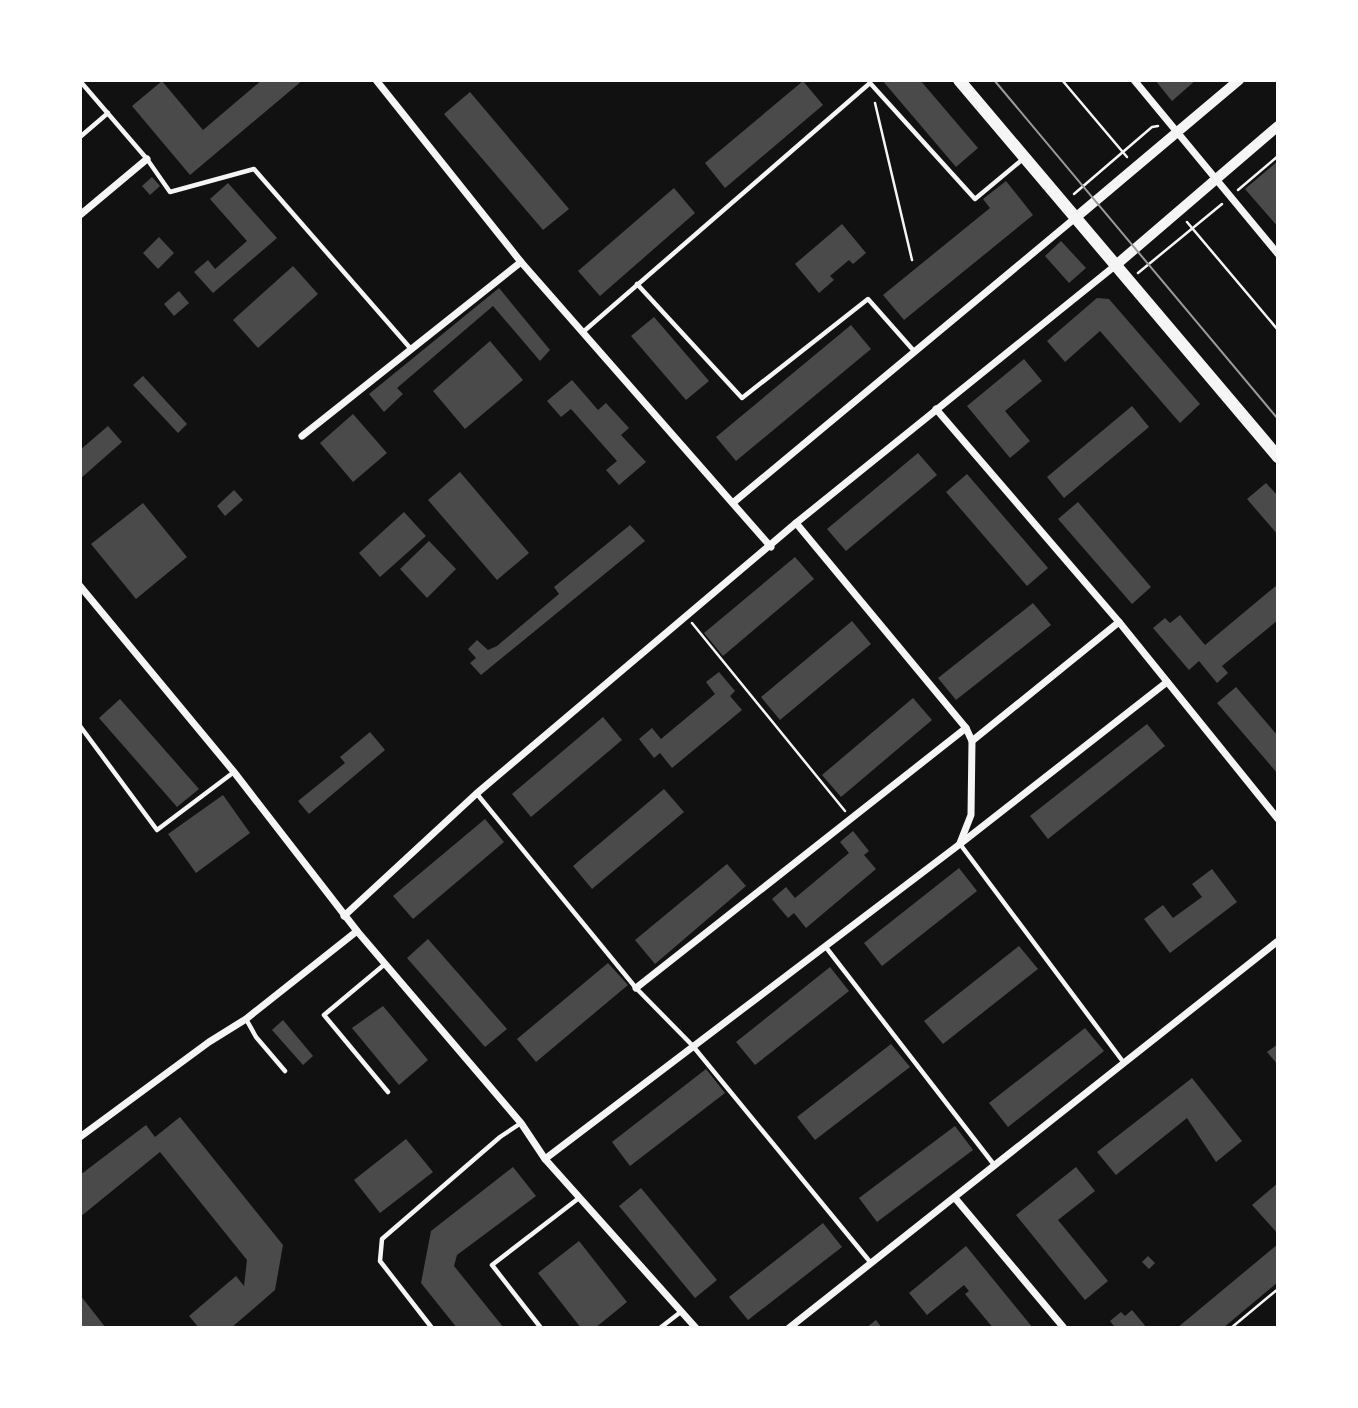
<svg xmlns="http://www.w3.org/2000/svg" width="1358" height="1408" font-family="Commissioner,sans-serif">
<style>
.building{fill:#4a4a4a}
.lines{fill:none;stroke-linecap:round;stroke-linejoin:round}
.path{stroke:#f5f5f5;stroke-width:2.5}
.service{stroke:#f5f5f5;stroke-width:4.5}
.minor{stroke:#f5f5f5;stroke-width:7}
.tertiary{stroke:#f5f5f5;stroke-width:10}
.secondary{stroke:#f5f5f5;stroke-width:12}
.tram{stroke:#9a9a9a;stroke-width:2}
</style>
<rect width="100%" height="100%" fill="#111"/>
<g class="building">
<polygon points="262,80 303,80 190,175 132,106 162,81 203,130"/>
<polygon points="882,80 920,80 978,148 956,167"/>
<polygon points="1155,80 1196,80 1172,101"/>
<polygon points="803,81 823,105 725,188 705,163"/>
<polygon points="470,92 569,209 543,230 444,114"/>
<polygon points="1278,161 1278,227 1245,189"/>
<polygon points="152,177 160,186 150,195 142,186"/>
<polygon points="1006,181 1033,215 904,320 883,295 990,208 983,199"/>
<polygon points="228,183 277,238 213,293 194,272 208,260 215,269 247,241 210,199"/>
<polygon points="674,188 695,213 600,296 578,271"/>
<polygon points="842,224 866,253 853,264 849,260 830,276 834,280 819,293 795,264"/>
<polygon points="159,237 174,253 158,269 143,253"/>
<polygon points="1061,241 1086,268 1069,283 1045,256"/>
<polygon points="293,266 318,294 258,348 233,320"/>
<polygon points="499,288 550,350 540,361 493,306 397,388 403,394 384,412 369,394"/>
<polygon points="179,291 189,303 174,316 164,304"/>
<polygon points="1097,298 1109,299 1200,404 1180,423 1100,331 1065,362 1047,341"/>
<polygon points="654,317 709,381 686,400 631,336"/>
<polygon points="851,325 871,349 736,461 716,437"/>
<polygon points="490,341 523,380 465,429 433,391"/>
<polygon points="1024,359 1042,381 1005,411 1030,441 1010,458 967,406"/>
<polygon points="143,376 187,424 178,433 133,385"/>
<polygon points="572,380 598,410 606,403 629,428 621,435 646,462 619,485 606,470 617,461 571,409 561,417 547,401"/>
<polygon points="1132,406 1149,427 1064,498 1047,477"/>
<polygon points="353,414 387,453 353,482 320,443"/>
<polygon points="108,426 122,442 80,479 80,450"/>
<polygon points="918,453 937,475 846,551 827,529"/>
<polygon points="460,472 529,553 497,580 428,500"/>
<polygon points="967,474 1048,568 1027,586 946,492"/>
<polygon points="1266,483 1278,496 1278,535 1247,499"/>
<polygon points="234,490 243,500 225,516 217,506"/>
<polygon points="1078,502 1151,587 1132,604 1058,519"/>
<polygon points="143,503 187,557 136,599 91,544"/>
<polygon points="404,512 426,536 380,577 359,553"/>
<polygon points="630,525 645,541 481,675 470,663 476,658 468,649 477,640 488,650 497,646 559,594 554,587"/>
<polygon points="429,541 456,569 427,598 400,569"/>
<polygon points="795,557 814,579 723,656 704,633"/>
<polygon points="1278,584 1278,620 1222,666 1228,673 1217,683 1199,661 1189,670 1153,628 1165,618 1170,623 1180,615 1205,645"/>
<polygon points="1033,603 1051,625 956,700 938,678"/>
<polygon points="852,621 871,644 780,720 761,697"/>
<polygon points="719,672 735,691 730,696 742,710 672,768 660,753 654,758 639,739 652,728 661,739 715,694 706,682"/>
<polygon points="1236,687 1278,736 1278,774 1217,703"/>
<polygon points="913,698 932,720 841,797 822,775"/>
<polygon points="120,699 199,789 177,807 99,718"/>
<polygon points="603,717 622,740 531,817 512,794"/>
<polygon points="1147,724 1165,746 1048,839 1030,816"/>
<polygon points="370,732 385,750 309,814 298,801 345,763 340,757"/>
<polygon points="664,789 684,812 592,889 573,866"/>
<polygon points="223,795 250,833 196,873 168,834"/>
<polygon points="485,819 504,842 413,919 393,896"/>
<polygon points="853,831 869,851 864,855 876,869 806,928 794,913 788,918 772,899 786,887 795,898 849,853 840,842"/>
<polygon points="727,864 746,886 655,964 635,940"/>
<polygon points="959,868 977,891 882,966 864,943"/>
<polygon points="1212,869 1237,902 1170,953 1144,919 1163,905 1173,918 1202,897 1192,884"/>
<polygon points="428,939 507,1029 485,1047 407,958"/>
<polygon points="1019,946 1038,969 943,1044 924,1021"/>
<polygon points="608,963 628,985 536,1062 517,1039"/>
<polygon points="830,967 849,991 755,1065 736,1042"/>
<polygon points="383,1006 428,1060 399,1085 352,1028"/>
<polygon points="283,1020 313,1056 303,1065 272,1030"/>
<polygon points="1085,1028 1104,1051 1008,1127 989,1103"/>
<polygon points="891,1044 910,1067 815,1140 797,1117"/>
<polygon points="1278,1044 1278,1065 1267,1052"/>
<polygon points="706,1069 725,1093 630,1166 612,1142"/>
<polygon points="1192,1078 1242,1141 1216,1162 1187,1118 1116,1175 1097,1152"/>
<polygon points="180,1117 283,1245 275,1290 231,1328 199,1328 189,1316 236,1276 244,1286 247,1260 160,1152 80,1217 80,1175 146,1125 155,1137"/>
<polygon points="955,1126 973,1150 877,1222 859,1198"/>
<polygon points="406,1139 433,1172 380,1213 354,1180"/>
<polygon points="513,1167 536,1196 457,1255 454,1266 504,1328 457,1328 421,1283 431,1231"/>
<polygon points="1076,1167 1095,1191 1058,1220 1108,1281 1085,1300 1016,1215"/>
<polygon points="1278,1183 1278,1234 1252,1205"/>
<polygon points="641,1188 717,1280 695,1298 619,1206"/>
<polygon points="823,1223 842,1247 748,1320 729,1297"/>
<polygon points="579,1241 627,1302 595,1328 581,1328 538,1273"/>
<polygon points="1278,1244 1278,1282 1223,1328 1177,1328"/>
<polygon points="966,1246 1033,1328 993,1328 965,1294 969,1291 964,1285 927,1315 909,1293"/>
<polygon points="1148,1256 1155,1263 1149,1269 1142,1262"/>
<polygon points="80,1295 106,1328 80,1328"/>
<polygon points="1132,1310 1147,1328 1112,1328 1114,1326 1110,1321 1121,1312 1125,1316"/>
<polygon points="876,1320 882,1328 866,1328"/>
</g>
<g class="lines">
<g class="path">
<polyline points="1062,80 1127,157"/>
<polyline points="875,103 912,260"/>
<polyline points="1238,190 1278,156"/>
<polyline points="1074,194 1152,127 1158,126"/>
<polyline points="1187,222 1278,330"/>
<polyline points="1138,273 1222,204"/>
<polyline points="692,623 845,811"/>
<polyline points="1231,1328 1278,1289"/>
</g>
<g class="service">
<polyline points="80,81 147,159 170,192 254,169 411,349"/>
<polyline points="80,137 108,113"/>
<polyline points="637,284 742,398 868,299 914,351"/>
<polyline points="583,332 870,83 975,199 1023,159"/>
<polyline points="80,726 157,830 234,772"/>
<polyline points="477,794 636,988 692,1045 871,1263"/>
<polyline points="960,844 1124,1063"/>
<polyline points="825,946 995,1166"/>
<polyline points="385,964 324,1015 388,1092"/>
<polyline points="246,1019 256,1037 285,1071"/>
<polyline points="432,1328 380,1261 382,1239 500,1137 521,1123"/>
<polyline points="541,1328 492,1265 579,1198"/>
<polyline points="660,1328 682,1311"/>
</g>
<g class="minor">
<polyline points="376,80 521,262 771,547"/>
<polyline points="1134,80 1278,254"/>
<polyline points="80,215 147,159"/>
<polyline points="936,409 1119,622 1278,819"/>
<polyline points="302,436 521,262"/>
<polyline points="734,502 1074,219"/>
<polyline points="796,523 966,728 972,741"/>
<polyline points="80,586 234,772 357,931 521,1123 545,1159 696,1328"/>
<polyline points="960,843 971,815 972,741 1119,622"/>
<polyline points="344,916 476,794 796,523 1116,265"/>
<polyline points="636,988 966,728"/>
<polyline points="80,1137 209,1042 246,1019 357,931"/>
<polyline points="545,1159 960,844 1167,682"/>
<polyline points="955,1198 1064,1328"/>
<polyline points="789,1328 1278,941"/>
</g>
<g class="tertiary">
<polyline points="1074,219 1239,80"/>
<polyline points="1116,265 1278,126"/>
</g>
<polyline class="secondary" points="959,80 1278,457"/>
<polyline class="tram" points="994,80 1278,419"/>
</g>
<rect width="1358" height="1408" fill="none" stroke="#ffffff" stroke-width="164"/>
</svg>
